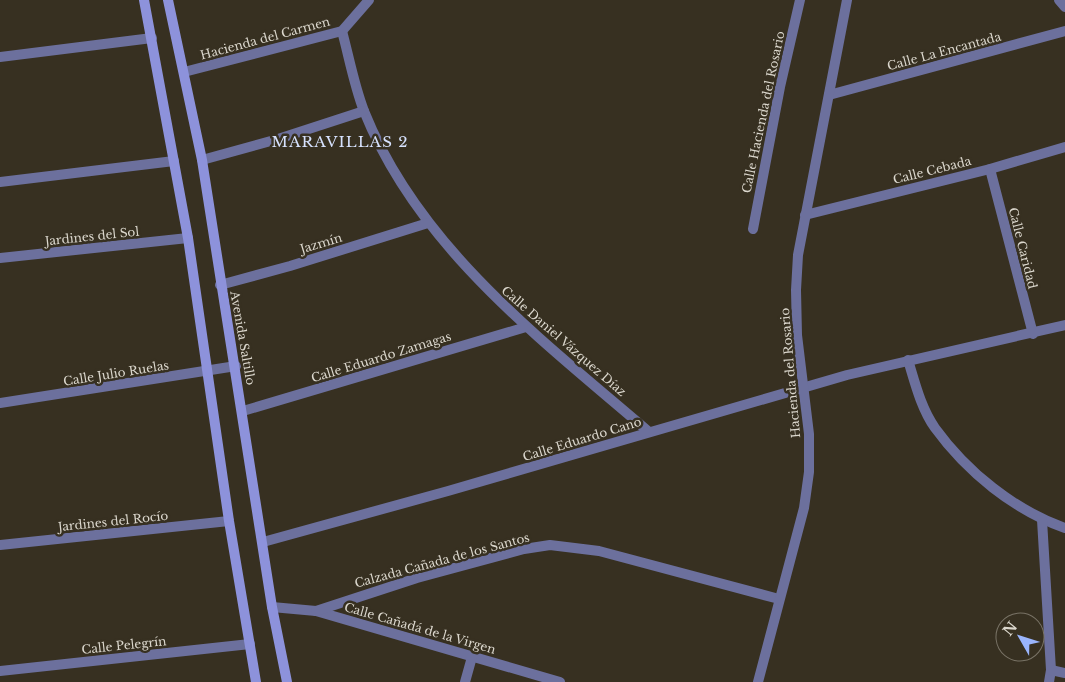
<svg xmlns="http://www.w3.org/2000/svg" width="1065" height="682" font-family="'Libre Baskerville',serif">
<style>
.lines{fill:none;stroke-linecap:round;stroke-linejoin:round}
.street{stroke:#6c709d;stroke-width:10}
.secondary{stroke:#8d92db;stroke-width:10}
.labels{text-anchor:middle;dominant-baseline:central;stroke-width:5;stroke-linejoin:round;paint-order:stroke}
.street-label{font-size:12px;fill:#dbd7cd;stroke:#373021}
.quarter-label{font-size:15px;letter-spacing:1px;fill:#d7e2fe;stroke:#373021}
</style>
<rect width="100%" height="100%" fill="#373021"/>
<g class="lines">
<g class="street">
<polyline points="1059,0 1065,7"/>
<path d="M342 31C349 57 354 85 364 111 419 248 541 339 649 432"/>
<polyline points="0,57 152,38"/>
<polyline points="184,72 342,31 369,0"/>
<polyline points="829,95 1065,31"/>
<polyline points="202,160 278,139 364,111"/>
<polyline points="990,169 1033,334"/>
<polyline points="0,182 174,161"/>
<polyline points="805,215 990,169 1065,147"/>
<polyline points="753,229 780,87 800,0"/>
<polyline points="0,258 188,238"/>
<polyline points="220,285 290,266 428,223"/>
<path d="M908 360C915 383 921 408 935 428 967 472 1014 510 1065 528"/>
<polyline points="0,403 236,366"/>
<polyline points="243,411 526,327"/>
<polyline points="1042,520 1051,670 1049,682"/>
<polyline points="263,542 448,491 847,375 1065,325"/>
<polyline points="0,545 229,521"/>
<polyline points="272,607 316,611 560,682"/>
<polyline points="316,611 417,578 524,549 550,545 599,551 779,599"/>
<polyline points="1051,670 1065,673"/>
<polyline points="0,671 250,644"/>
<polyline points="465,682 472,657"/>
<polyline points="758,682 804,508 809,472 809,434 797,335 796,290 798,255 847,0"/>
</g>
<g class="secondary">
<polyline points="144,0 188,238 229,521 256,682"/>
<polyline points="168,0 202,160 272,607 287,682"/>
</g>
</g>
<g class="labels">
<g class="street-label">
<text transform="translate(265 38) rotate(-15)">Hacienda del Carmen</text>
<text transform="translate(944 51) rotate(-15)">Calle La Encantada</text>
<text transform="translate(763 112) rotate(-78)">Calle Hacienda del Rosario</text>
<text transform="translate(932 170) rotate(-14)">Calle Cebada</text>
<text transform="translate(92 236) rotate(-6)">Jardines del Sol</text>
<text transform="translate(321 243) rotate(-17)">Jazmín</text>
<text transform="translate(1023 248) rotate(76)">Calle Caridad</text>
<text transform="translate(243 338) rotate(80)">Avenida Saltillo</text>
<text transform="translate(564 341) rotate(41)">Calle Daniel Vázquez Díaz</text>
<text transform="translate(381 357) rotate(-17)">Calle Eduardo Zamagas</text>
<text transform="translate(116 373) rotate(-9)">Calle Julio Ruelas</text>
<text transform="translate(790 373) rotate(-95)">Hacienda del Rosario</text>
<text transform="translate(582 439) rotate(-17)">Calle Eduardo Cano</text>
<text transform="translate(113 521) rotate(-6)">Jardines del Rocío</text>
<text transform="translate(442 560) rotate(-15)">Calzada Cañada de los Santos</text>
<text transform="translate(420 628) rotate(16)">Calle Cañadá de la Virgen</text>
<text transform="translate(124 645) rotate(-6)">Calle Pelegrín</text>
</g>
<g class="quarter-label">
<text x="340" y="141">MARAVILLAS 2</text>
</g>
</g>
<g transform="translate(1020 637) rotate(309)"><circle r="24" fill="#373021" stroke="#797366"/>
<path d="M0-4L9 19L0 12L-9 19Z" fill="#9ab5fd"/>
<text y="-8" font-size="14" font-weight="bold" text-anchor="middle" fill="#dbd7cd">N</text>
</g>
</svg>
